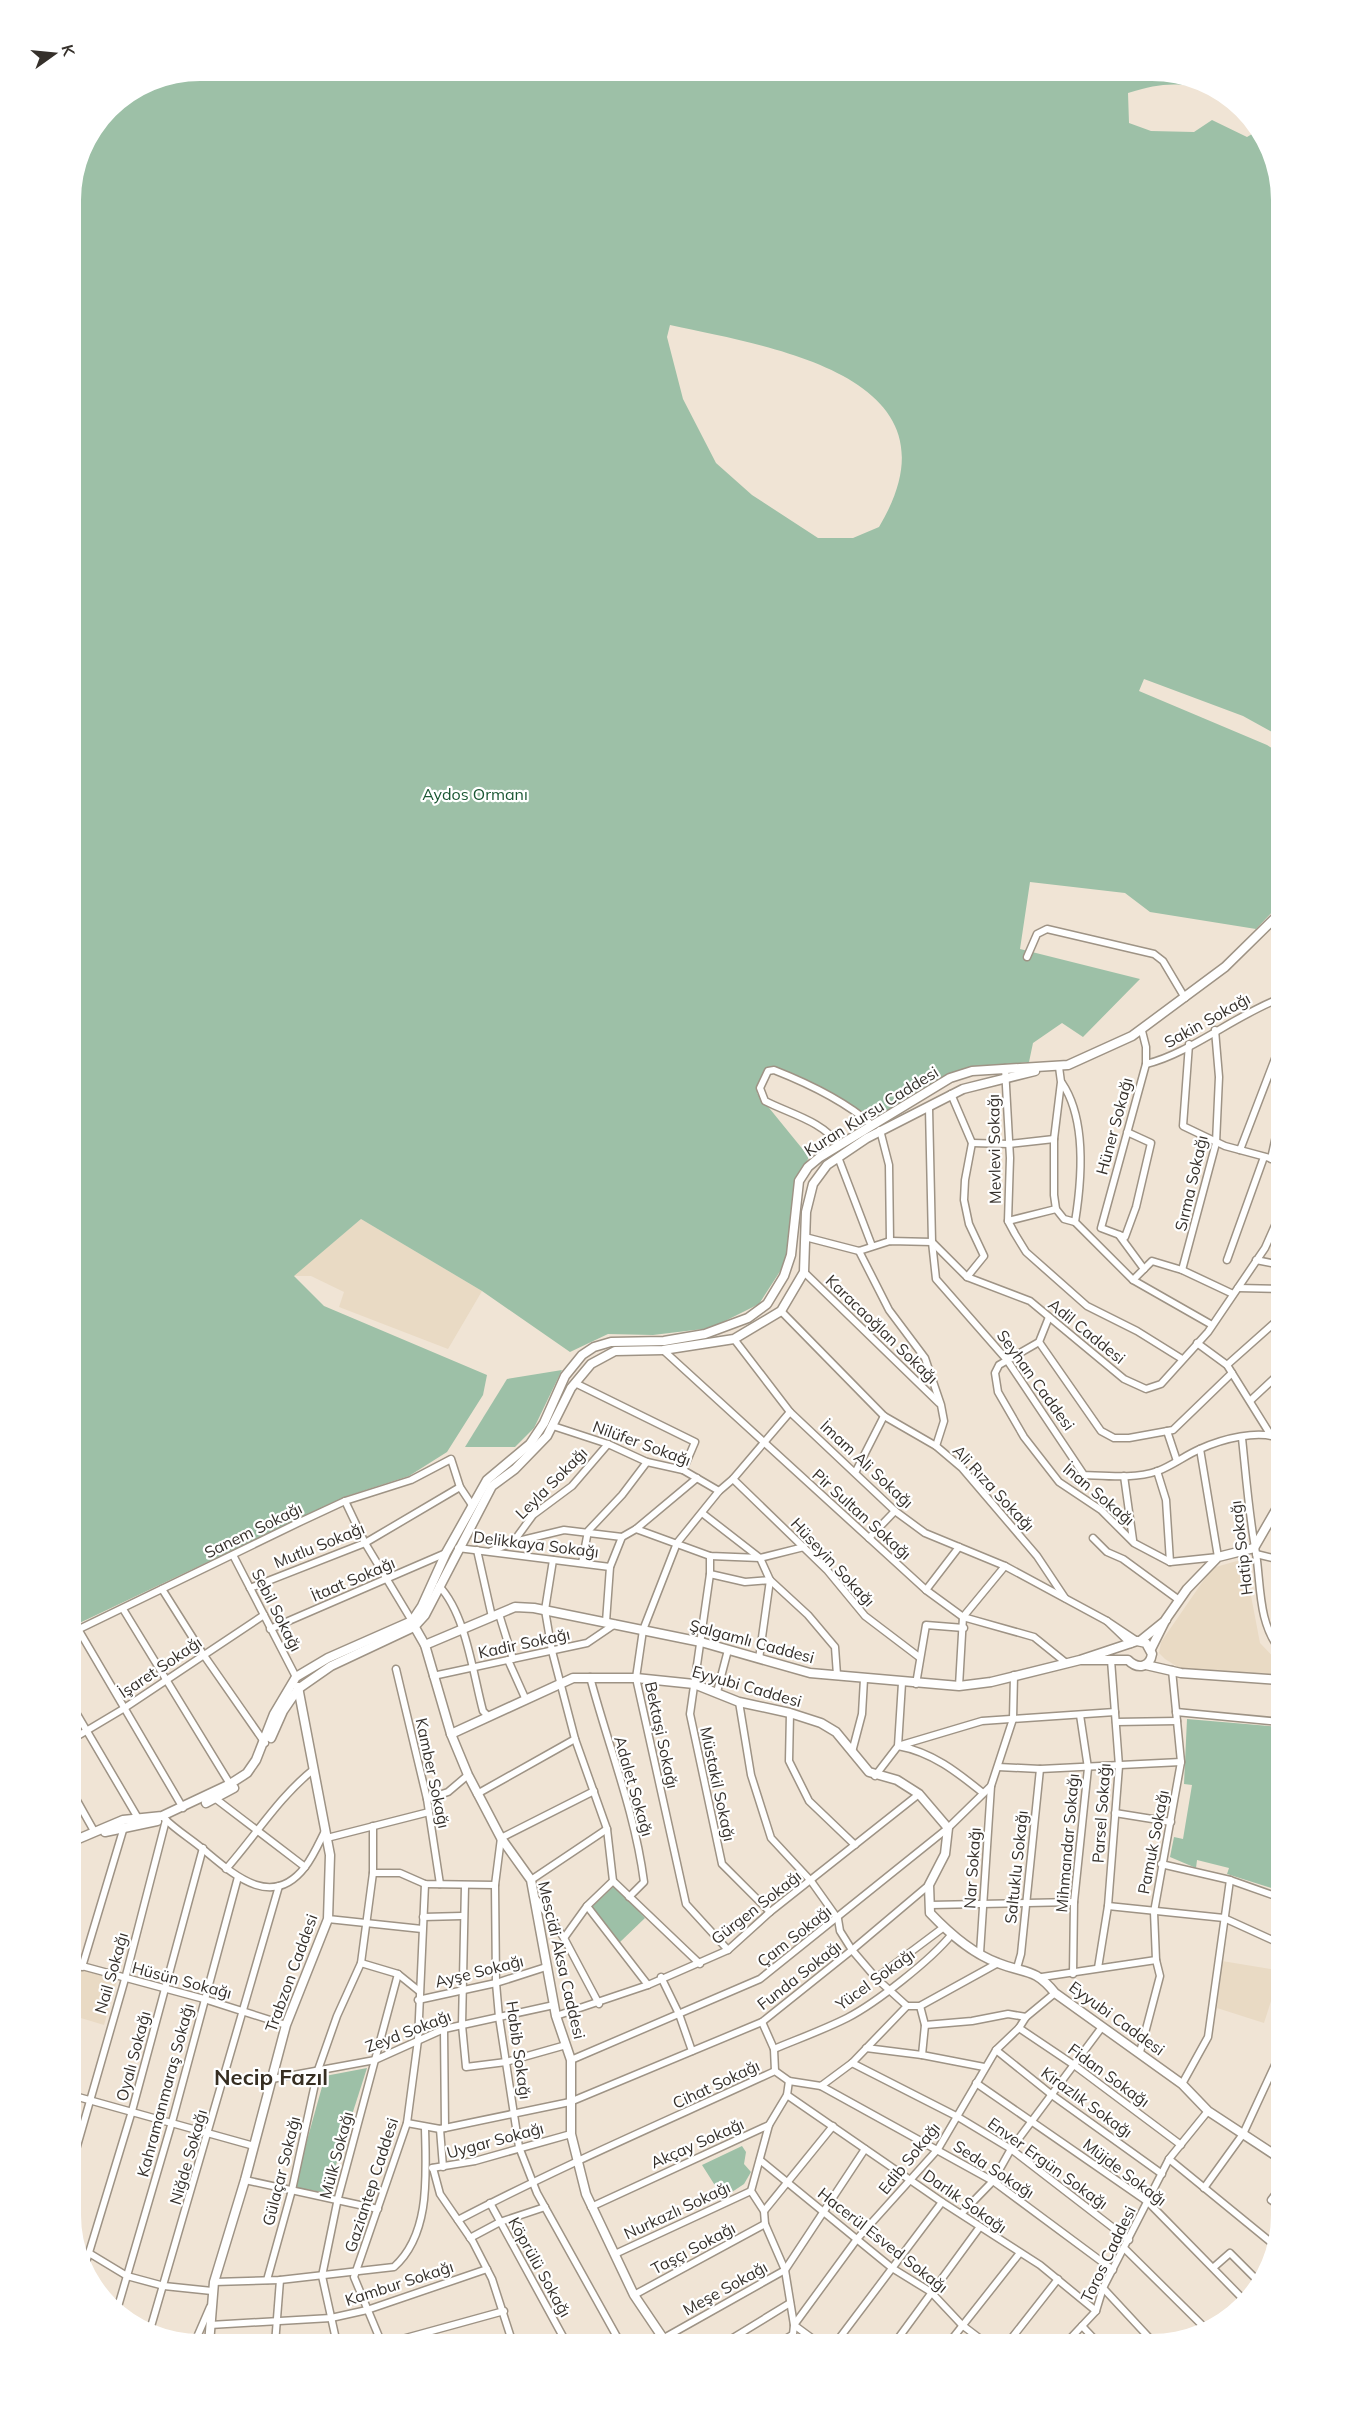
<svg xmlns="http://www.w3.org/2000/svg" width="1352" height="2415" font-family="Mulish,sans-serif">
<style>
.built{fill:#e9dac4}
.green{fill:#9dc0a7;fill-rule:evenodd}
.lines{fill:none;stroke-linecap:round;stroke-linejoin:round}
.street-casing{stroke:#9e9385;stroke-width:9}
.secondary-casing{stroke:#9e9385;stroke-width:11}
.street{stroke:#fff;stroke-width:6}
.secondary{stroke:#fff;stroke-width:8}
.labels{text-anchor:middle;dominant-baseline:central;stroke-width:4.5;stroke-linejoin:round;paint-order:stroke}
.park-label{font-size:16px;fill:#1a5733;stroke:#fff}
.street-label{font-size:16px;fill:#35302b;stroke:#fff}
.district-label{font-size:22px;font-weight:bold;fill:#362e22;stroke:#fff}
</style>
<rect width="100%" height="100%" fill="#f0e4d5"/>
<g class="built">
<polygon points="361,1219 482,1291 448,1349 339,1307 344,1292 311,1276 293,1276"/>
<polygon points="1244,1559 1260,1643 1281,1665 1281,1675 1181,1669 1165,1659 1159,1653 1161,1642 1212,1568"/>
<polygon points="1222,1961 1277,1970 1279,1976 1264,2023 1217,2008"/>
<polygon points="71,1967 117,1980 104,2025 71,2015"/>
</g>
<g class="green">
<path d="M200 71H1161L1216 91C1178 82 1164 82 1128 93L1129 123 1151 131 1194 132 1212 120 1247 137 1257 131 1272 150 1281 200V737L1243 716 1144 679 1139 691 1267 745 1281 754V903L1256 929 1150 912 1125 893 1030 882 1020 949 1140 979 1083 1037 1062 1023 1033 1043 1029 1062 968 1069 878 1120 775 1067 757 1093 809 1157 800 1175 788 1259 759 1304 711 1328 653 1335 608 1334 570 1352 482 1291 361 1219 294 1276 324 1306 487 1375 483 1395 447 1452 409 1476 344 1497 71 1627V192L80 150 109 108 151 80ZM670 325C771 347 969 376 879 527L853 538H818L752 495 716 463 683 399 667 337Z"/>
<polygon points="562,1370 534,1428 515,1447 465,1447 507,1379"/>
<polygon points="1187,1719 1281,1727 1281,1891 1227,1874 1229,1868 1197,1860 1196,1868 1170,1857 1174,1837 1183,1839 1192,1785 1184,1784"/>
<polygon points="615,1885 645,1918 619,1943 592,1907"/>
<polygon points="367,2068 327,2193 294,2187 325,2076"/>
<polygon points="742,2146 746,2152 744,2164 751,2172 744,2184 723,2198 702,2165"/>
</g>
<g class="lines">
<g class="street-casing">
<g id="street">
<polyline points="1027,957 1037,934 1047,929 1154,954 1163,961 1185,998"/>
<polyline points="1189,1044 1183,1126 1225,1146 1281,1161"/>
<path d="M1146 1064C1189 1054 1237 1014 1281 998"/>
<polyline points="1059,1067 1061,1082 1054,1139 1054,1195 1056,1209 1064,1219 1075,1222 1133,1280 1212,1325"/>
<polyline points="1005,1068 1010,1158 1008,1221 1015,1234 1026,1252 1087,1306 1137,1331 1182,1359"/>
<path d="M1062 1083C1087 1120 1082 1179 1075 1222"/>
<polyline points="951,1094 972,1143 965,1180 964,1200 969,1224 984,1256 967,1277"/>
<path d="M929 1108 932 1242 936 1279 1007 1360 1084 1475C1108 1476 1135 1479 1158 1471 1173 1465 1186 1455 1200 1449 1222 1439 1259 1429 1281 1439"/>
<polyline points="880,1130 889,1165 890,1241"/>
<polyline points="1127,1132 1151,1143 1136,1207 1125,1237 1101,1228 1146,1064 1146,1047 1142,1031"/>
<polyline points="972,1143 1009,1144 1054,1139"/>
<path d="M838 1145C825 1122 788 1113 765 1101L760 1088 768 1071 774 1070C807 1083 845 1101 872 1125"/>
<polyline points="1240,1150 1281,1043"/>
<polyline points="838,1157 872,1246"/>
<polyline points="1271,1159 1281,1113"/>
<polyline points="1008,1221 1056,1209"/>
<polyline points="1119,1235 1144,1269"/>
<polyline points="805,1237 859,1251 890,1241 932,1242 967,1277 1030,1301 1124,1379 1146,1389 1161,1384 1208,1332 1265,1248 1281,1212"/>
<polyline points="859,1251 889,1310 925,1358 941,1405 944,1421 936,1446"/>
<polyline points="1227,1260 1264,1157"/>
<polyline points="1256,1260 1281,1265"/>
<polyline points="1182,1270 1216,1143 1219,1077 1215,1030"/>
<polyline points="804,1272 939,1403"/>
<polyline points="1133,1280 1152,1261 1182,1270 1233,1294"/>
<polyline points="1238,1288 1281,1289"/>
<polyline points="781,1311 884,1416 936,1446 962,1468 1037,1556 1065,1598"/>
<polyline points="1049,1317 1039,1342 999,1365 995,1373 998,1392 1024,1437 1059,1482 1101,1510 1134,1543 1170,1562 1218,1557 1200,1449"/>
<polyline points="734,1339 790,1412 895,1511 925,1533 1005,1566 1107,1621"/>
<polyline points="1039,1342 1101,1431 1114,1438 1129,1438 1173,1430 1232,1373"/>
<polyline points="1197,1343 1227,1365 1270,1434"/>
<polyline points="663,1350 926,1590 963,1617 1034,1637 1065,1662"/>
<polyline points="1227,1365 1281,1317"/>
<polyline points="575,1383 695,1442 683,1470"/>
<polyline points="1251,1400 1281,1372"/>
<polyline points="553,1426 608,1444 647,1462 683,1470 719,1491"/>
<polyline points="1167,1431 1177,1461"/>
<path d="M1242 1438C1246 1476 1249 1516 1256 1553 1261 1586 1258 1624 1281 1651"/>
<polyline points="856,1471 884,1416"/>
<polyline points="1157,1471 1166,1500 1170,1562"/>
<polyline points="1124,1476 1133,1540"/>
<polyline points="733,1479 827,1570 865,1616 919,1657"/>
<polyline points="345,1501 365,1543 412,1621"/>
<polyline points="702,1513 760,1558 770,1580 808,1615 835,1647 837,1675"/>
<polyline points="636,1529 710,1556 760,1558 804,1547"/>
<polyline points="869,1538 895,1511"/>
<polyline points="1093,1538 1107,1552 1123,1559 1179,1600"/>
<polyline points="514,1541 533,1515 572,1486 608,1444"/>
<polyline points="458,1548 610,1567"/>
<polyline points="477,1550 492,1617"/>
<polyline points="491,1551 514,1542 564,1530 622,1537"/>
<polyline points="1256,1554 1281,1560"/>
<polyline points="233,1555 296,1677"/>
<polyline points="710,1556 710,1574 690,1714 722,1864 770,1912"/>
<polyline points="553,1560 545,1610 552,1651 575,1739 607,1829 613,1881 587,1906 564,1938"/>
<polyline points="582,1563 588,1531 622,1495 647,1462"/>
<polyline points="710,1574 745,1582 770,1580 759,1659"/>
<path d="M439 1586C466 1614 473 1674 483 1711L488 1716"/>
<polyline points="250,1588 365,1543 460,1487"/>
<polyline points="162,1589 203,1654 265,1743"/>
<polyline points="926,1590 959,1547"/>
<polyline points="123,1609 230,1784"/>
<polyline points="499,1614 513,1659"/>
<polyline points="606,1622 610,1567 622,1537 636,1529 697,1478"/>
<polyline points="78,1629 183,1808"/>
<polyline points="270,1629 446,1553"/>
<polyline points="71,1633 302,1521 345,1501 411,1480 451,1459 460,1487 472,1505"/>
<polyline points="1131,1644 1107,1621 1137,1641"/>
<polyline points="508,1660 526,1700"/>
<polyline points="396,1669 427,1799 440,1884"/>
<polyline points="433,1676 587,1643 615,1624"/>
<path d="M590 1677C608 1745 635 1812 644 1882L629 1897"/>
<polyline points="916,1684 926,1625 964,1628"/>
<polyline points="959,1686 963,1617 1005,1566"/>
<polyline points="717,1692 728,1650"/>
<polyline points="739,1702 751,1775 771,1838 811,1881 838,1919 840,1931 852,1950 876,1978 907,2006"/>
<polyline points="71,1704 138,1818"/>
<polyline points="1176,1712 1281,1722"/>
<polyline points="790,1713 789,1761 809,1801 855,1845"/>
<polyline points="1116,1722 1177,1721"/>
<polyline points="71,1740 123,1709 264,1615"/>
<polyline points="852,1752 862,1714 864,1679"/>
<polyline points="998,1767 1040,1769 1181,1762"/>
<polyline points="875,1776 898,1746 902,1683"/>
<polyline points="71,1790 94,1831"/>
<polyline points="594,1791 501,1838 495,1885 496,1983 499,2017 519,2147 537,2193 621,2344"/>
<path d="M983 1793C957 1772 932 1752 898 1746L982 1721 1115 1712"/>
<polyline points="477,1794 575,1739"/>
<polyline points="216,1799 305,1867"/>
<polyline points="427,1799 448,1792 468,1775"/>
<polyline points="1115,1813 1171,1822"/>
<path d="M164 1818C176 1830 191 1839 204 1850 234 1875 272 1910 305 1867 313 1857 319 1843 325 1831"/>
<polyline points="327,1838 429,1812"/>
<polyline points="1161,1864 1230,1880 1281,1898"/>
<path d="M226 1869C256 1835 279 1797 314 1769"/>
<polyline points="373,1873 400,1873 425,1884 495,1885"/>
<polyline points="531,1880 607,1829"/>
<polyline points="613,1881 700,1964"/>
<polyline points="465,1886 462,2025 466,2067 506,2062 566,2045"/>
<polyline points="536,1899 564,1938 599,2004"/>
<polyline points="930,1905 1074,1902"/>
<polyline points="587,1906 648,1985"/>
<polyline points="1108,1906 1224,1918 1281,1944"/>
<polyline points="423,1917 462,1916"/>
<polyline points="328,1919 422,1929"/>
<polyline points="728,1950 686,1904 636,1678 643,1630 677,1543 719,1491 733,1479 790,1412"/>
<polyline points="980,1953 991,1786"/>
<polyline points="71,1963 204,1999 286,2025"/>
<polyline points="361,1963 398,1974 419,1991"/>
<polyline points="82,1967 124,1827"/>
<polyline points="1017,1968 1021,1954 1040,1769"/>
<polyline points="1098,1968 1108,1906 1119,1766 1111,1660"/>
<polyline points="1073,1974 1074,1902 1088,1768 1080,1715"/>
<polyline points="661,1977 679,2014 692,2051"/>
<polyline points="1042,1977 1156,1960"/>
<polyline points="876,1978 944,1927"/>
<polyline points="418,2000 496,1983 546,1967"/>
<polyline points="920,2006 925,2025 922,2055"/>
<polyline points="556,2016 648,1985 728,1950 770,1912 919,1794"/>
<polyline points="762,2022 774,2049 775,2071"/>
<polyline points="925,2025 972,2021 1008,2014 1026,2017"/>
<polyline points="1019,2028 1074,2065 1181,2145"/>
<polyline points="444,2029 445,2128"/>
<polyline points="866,2048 922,2055 984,2067"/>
<path d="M774 2049C798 2039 823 2030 847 2018 876 2003 931 1960 952 1934"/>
<polyline points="996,2050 1052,2095 1162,2174"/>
<polyline points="1140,2052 1160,1976 1156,1960 1154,1912 1181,1762 1172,1670"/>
<polyline points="571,2060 760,1979 948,1828 991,1786 1013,1719 1014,1675"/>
<polyline points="852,2063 958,2117 1011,2149 1129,2240"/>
<polyline points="272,2079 375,2060 444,2029 554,2005"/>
<polyline points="976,2083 1148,2202 1244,2300"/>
<polyline points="1182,2084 1208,2037 1230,1880"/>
<polyline points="821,2086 993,2181 1113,2270"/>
<polyline points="71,2095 254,2146"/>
<polyline points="787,2095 942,2202 1040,2265 1096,2311"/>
<polyline points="407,2123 440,2129 570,2102 762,2022 852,1950 929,1885"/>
<polyline points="769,2125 751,2191 764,2211 765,2224 785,2270 794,2325 813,2339 814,2344"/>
<polyline points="440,2129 443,2167"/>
<polyline points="1169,2159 1273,2244"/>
<polyline points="760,2160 892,2268 931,2292 962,2325 987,2344"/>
<polyline points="71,2167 125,1979 166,1820"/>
<polyline points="432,2168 475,2161 571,2134"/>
<polyline points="433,2168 440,2194 473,2242 492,2279 513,2344"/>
<polyline points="245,2180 378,2209"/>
<polyline points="1204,2188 1243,2134 1281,2052"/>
<polyline points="490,2203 567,2344"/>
<polyline points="591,2207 769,2125 787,2095 789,2081"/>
<polyline points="1281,2207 1271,2200 1281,2187"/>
<polyline points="764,2211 833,2126"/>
<polyline points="962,2213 993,2181 1011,2149 1102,2027"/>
<path d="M458 2220C561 2166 669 2120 775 2071L789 2081 821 2086 852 2063 907 2006H920L998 1963"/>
<polyline points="470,2238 500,2222 545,2207"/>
<polyline points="1124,2248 1207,2330"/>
<polyline points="89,2253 127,2276 164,2286 212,2291"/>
<polyline points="615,2254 751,2191"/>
<polyline points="1214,2267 1230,2253 1261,2284"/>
<polyline points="84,2269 132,2111 203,1848"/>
<polyline points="267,2280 292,2190 318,2070 337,2016 361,1963 373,1873 373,1826"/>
<path d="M214 2282 280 2280 394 2267C431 2234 426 2174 425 2128"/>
<polyline points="1103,2288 1155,2344"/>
<polyline points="634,2295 765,2224"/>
<polyline points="117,2310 172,2122 238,1877"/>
<polyline points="210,2325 331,2318 367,2310 487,2269"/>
<polyline points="1082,2326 1099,2344"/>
<polyline points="150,2330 279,1886"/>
<polyline points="194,2344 210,2307"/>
<polyline points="275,2344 280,2280"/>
<polyline points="337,2344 322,2276 338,2198 398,1974"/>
<polyline points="382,2344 354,2277 407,2123 418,2040 425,1884"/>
<polyline points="384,2344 504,2311"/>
<polyline points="499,2344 511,2340"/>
<polyline points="645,2344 664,2338 785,2270 865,2149"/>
<polyline points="723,2344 790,2303"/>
<polyline points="777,2344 792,2335"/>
<polyline points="792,2344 794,2325 857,2239 938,2149 996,2050 1019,2028 1026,2017 1055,1993"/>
<polyline points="835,2344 942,2202"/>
<polyline points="894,2344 979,2228"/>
<polyline points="948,2344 1019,2254"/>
<polyline points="1007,2344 1058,2279"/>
<polyline points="1065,2344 1096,2311 1103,2288 1169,2159 1208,2111"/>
</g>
</g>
<g class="secondary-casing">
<g id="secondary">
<polyline points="413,1624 425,1645 451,1734 468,1775 501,1838 531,1880 556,2016 571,2060 571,2134 586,2194 634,2295 667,2344"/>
<polyline points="1140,1641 1166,1620"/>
<path d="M425 1645 515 1607 534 1608 701 1642 810 1673 959 1686 991 1682 1080 1660 1137 1641 1146 1643 1152 1654C1150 1667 1138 1670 1128 1660H1080"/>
<polyline points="1151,1649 1166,1619 1187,1589 1218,1557 1254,1548 1281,1501"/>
<polyline points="1146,1665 1181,1673 1281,1680"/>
<path d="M451 1734 573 1678H636L694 1684 739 1702 790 1713 821 1723 836 1732 869 1772 897 1780 919 1794 948 1828 945 1854 929 1885 930 1913C949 1933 971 1953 998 1963 1025 1974 1034 1967 1055 1993L1182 2084 1208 2111 1281 2159"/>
<polyline points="271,1738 283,1711 298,1689 331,1666 414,1627 425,1615 492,1486 515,1469 547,1436 571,1388 591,1364 615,1351 663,1350 734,1339 781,1311 804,1272 806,1212 813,1184 827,1165 867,1138 963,1089 1035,1071"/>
<polyline points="206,1803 234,1788"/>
<polyline points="105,1832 157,1821"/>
<polyline points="71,1842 123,1820 162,1816 230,1784 247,1773 256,1760 274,1714 296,1677 328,1658 412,1621 422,1606 446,1553 487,1480 530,1444 544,1423 565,1376 582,1355 594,1347 611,1342 664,1341 705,1334 748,1318 767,1304 784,1276 791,1255 799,1181 808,1167 820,1157 950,1078 972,1071 1068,1065 1132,1036 1225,967 1281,912"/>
<polyline points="209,2344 214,2282 245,2180 286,2025 328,1919 330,1855 298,1687"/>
</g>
</g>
<use href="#street" class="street"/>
<use href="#secondary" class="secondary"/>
</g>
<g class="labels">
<g class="park-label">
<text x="475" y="794">Aydos Ormanı</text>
</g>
<g class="street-label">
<text transform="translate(1207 1020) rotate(-29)">Sakin Sokağı</text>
<text transform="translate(871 1111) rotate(-32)">Kuran Kursu Caddesi</text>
<text transform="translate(1114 1126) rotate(-75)">Hüner Sokağı</text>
<text transform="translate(994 1149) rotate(-91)">Mevlevi Sokağı</text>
<text transform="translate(1191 1183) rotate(-77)">Sırma Sokağı</text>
<text transform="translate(882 1329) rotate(44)">Karacaoğlan Sokağı</text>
<text transform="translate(1087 1331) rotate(39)">Adil Caddesi</text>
<text transform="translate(1036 1380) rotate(54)">Seyhan Caddesi</text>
<text transform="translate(642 1443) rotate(20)">Nilüfer Sokağı</text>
<text transform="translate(867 1464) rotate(43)">İmam Ali Sokağı</text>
<text transform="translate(551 1483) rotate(-45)">Leyla Sokağı</text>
<text transform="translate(994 1488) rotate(47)">Ali Rıza Sokağı</text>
<text transform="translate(1099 1494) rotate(40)">İnan Sokağı</text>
<text transform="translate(862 1514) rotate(42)">Pir Sultan Sokağı</text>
<text transform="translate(253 1530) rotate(-26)">Sanem Sokağı</text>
<text transform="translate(536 1544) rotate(7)">Delikkaya Sokağı</text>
<text transform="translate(319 1545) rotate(-22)">Mutlu Sokağı</text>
<text transform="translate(1241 1548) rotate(-97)">Hatip Sokağı</text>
<text transform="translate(833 1562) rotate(47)">Hüseyin Sokağı</text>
<text transform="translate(353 1579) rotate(-23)">İtaat Sokağı</text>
<text transform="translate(277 1610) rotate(63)">Sebil Sokağı</text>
<text transform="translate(752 1641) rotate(15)">Şalgamlı Caddesi</text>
<text transform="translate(524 1643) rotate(-12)">Kadir Sokağı</text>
<text transform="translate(160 1667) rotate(-34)">İşaret Sokağı</text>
<text transform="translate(747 1686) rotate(16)">Eyyubi Caddesi</text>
<text transform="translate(662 1735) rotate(78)">Bektaşi Sokağı</text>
<text transform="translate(433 1773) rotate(78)">Kamber Sokağı</text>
<text transform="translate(718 1784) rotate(78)">Müstakil Sokağı</text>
<text transform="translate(634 1786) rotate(74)">Adalet Sokağı</text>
<text transform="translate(1101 1813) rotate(-86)">Parsel Sokağı</text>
<text transform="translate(1153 1842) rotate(-79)">Pamuk Sokağı</text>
<text transform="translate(1067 1843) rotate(-85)">Mihmandar Sokağı</text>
<text transform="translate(1016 1867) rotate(-84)">Saltuklu Sokağı</text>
<text transform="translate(972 1868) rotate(-86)">Nar Sokağı</text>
<text transform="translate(756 1907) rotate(-38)">Gürgen Sokağı</text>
<text transform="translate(794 1936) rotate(-38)">Çam Sokağı</text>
<text transform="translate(562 1960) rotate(77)">Mescidi Aksa Caddesi</text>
<text transform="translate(479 1971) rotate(-14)">Ayşe Sokağı</text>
<text transform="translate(111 1973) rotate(-74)">Nail Sokağı</text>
<text transform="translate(291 1973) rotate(-70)">Trabzon Caddesi</text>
<text transform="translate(799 1975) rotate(-38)">Funda Sokağı</text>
<text transform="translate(875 1979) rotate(-36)">Yücel Sokağı</text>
<text transform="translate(182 1980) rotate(15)">Hüsün Sokağı</text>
<text transform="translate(1117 2018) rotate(36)">Eyyubi Caddesi</text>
<text transform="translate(408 2031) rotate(-21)">Zeyd Sokağı</text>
<text transform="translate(519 2050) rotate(82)">Habib Sokağı</text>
<text transform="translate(133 2056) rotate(-75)">Oyalı Sokağı</text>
<text transform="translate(1109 2075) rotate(36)">Fidan Sokağı</text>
<text transform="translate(716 2084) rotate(-25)">Cihat Sokağı</text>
<text transform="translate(165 2090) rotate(-75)">Kahramanmaraş Sokağı</text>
<text transform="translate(1087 2102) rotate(36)">Kirazlık Sokağı</text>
<text transform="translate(495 2140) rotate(-15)">Uygar Sokağı</text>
<text transform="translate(697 2143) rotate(-24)">Akçay Sokağı</text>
<text transform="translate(336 2155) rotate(-75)">Mülk Sokağı</text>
<text transform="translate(188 2157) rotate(-74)">Niğde Sokağı</text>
<text transform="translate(909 2158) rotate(-51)">Edib Sokağı</text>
<text transform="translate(1048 2163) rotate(36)">Enver Ergün Sokağı</text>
<text transform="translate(994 2169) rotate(33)">Seda Sokağı</text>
<text transform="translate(281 2171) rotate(-76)">Gülaçar Sokağı</text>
<text transform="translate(1125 2172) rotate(37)">Müjde Sokağı</text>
<text transform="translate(371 2185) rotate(-72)">Gaziantep Caddesi</text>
<text transform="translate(965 2201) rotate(35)">Darlık Sokağı</text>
<text transform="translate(677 2210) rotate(-25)">Nurkazlı Sokağı</text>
<text transform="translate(883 2240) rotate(38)">Hacerül Esved Sokağı</text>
<text transform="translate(693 2248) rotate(-28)">Taşçı Sokağı</text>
<text transform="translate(1108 2254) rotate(-64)">Toros Caddesi</text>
<text transform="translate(540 2267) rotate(61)">Köprülü Sokağı</text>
<text transform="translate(399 2283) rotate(-18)">Kambur Sokağı</text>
<text transform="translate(725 2288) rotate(-29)">Meşe Sokağı</text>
</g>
<g class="district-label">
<text x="271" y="2077">Necip Fazıl</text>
</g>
</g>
<path d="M0 0H1352V2415H0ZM200 81H1152A119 119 0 0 1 1271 200V2215A119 119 0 0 1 1152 2334H200A119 119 0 0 1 81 2215V200A119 119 0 0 1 200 81Z" fill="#fff" fill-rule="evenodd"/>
<g transform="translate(54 54) rotate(75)" stroke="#ffffff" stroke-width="4.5" paint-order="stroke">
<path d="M0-4.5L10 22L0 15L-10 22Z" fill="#35302b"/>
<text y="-9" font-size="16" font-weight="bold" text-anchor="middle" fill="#35302b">K</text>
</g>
</svg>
